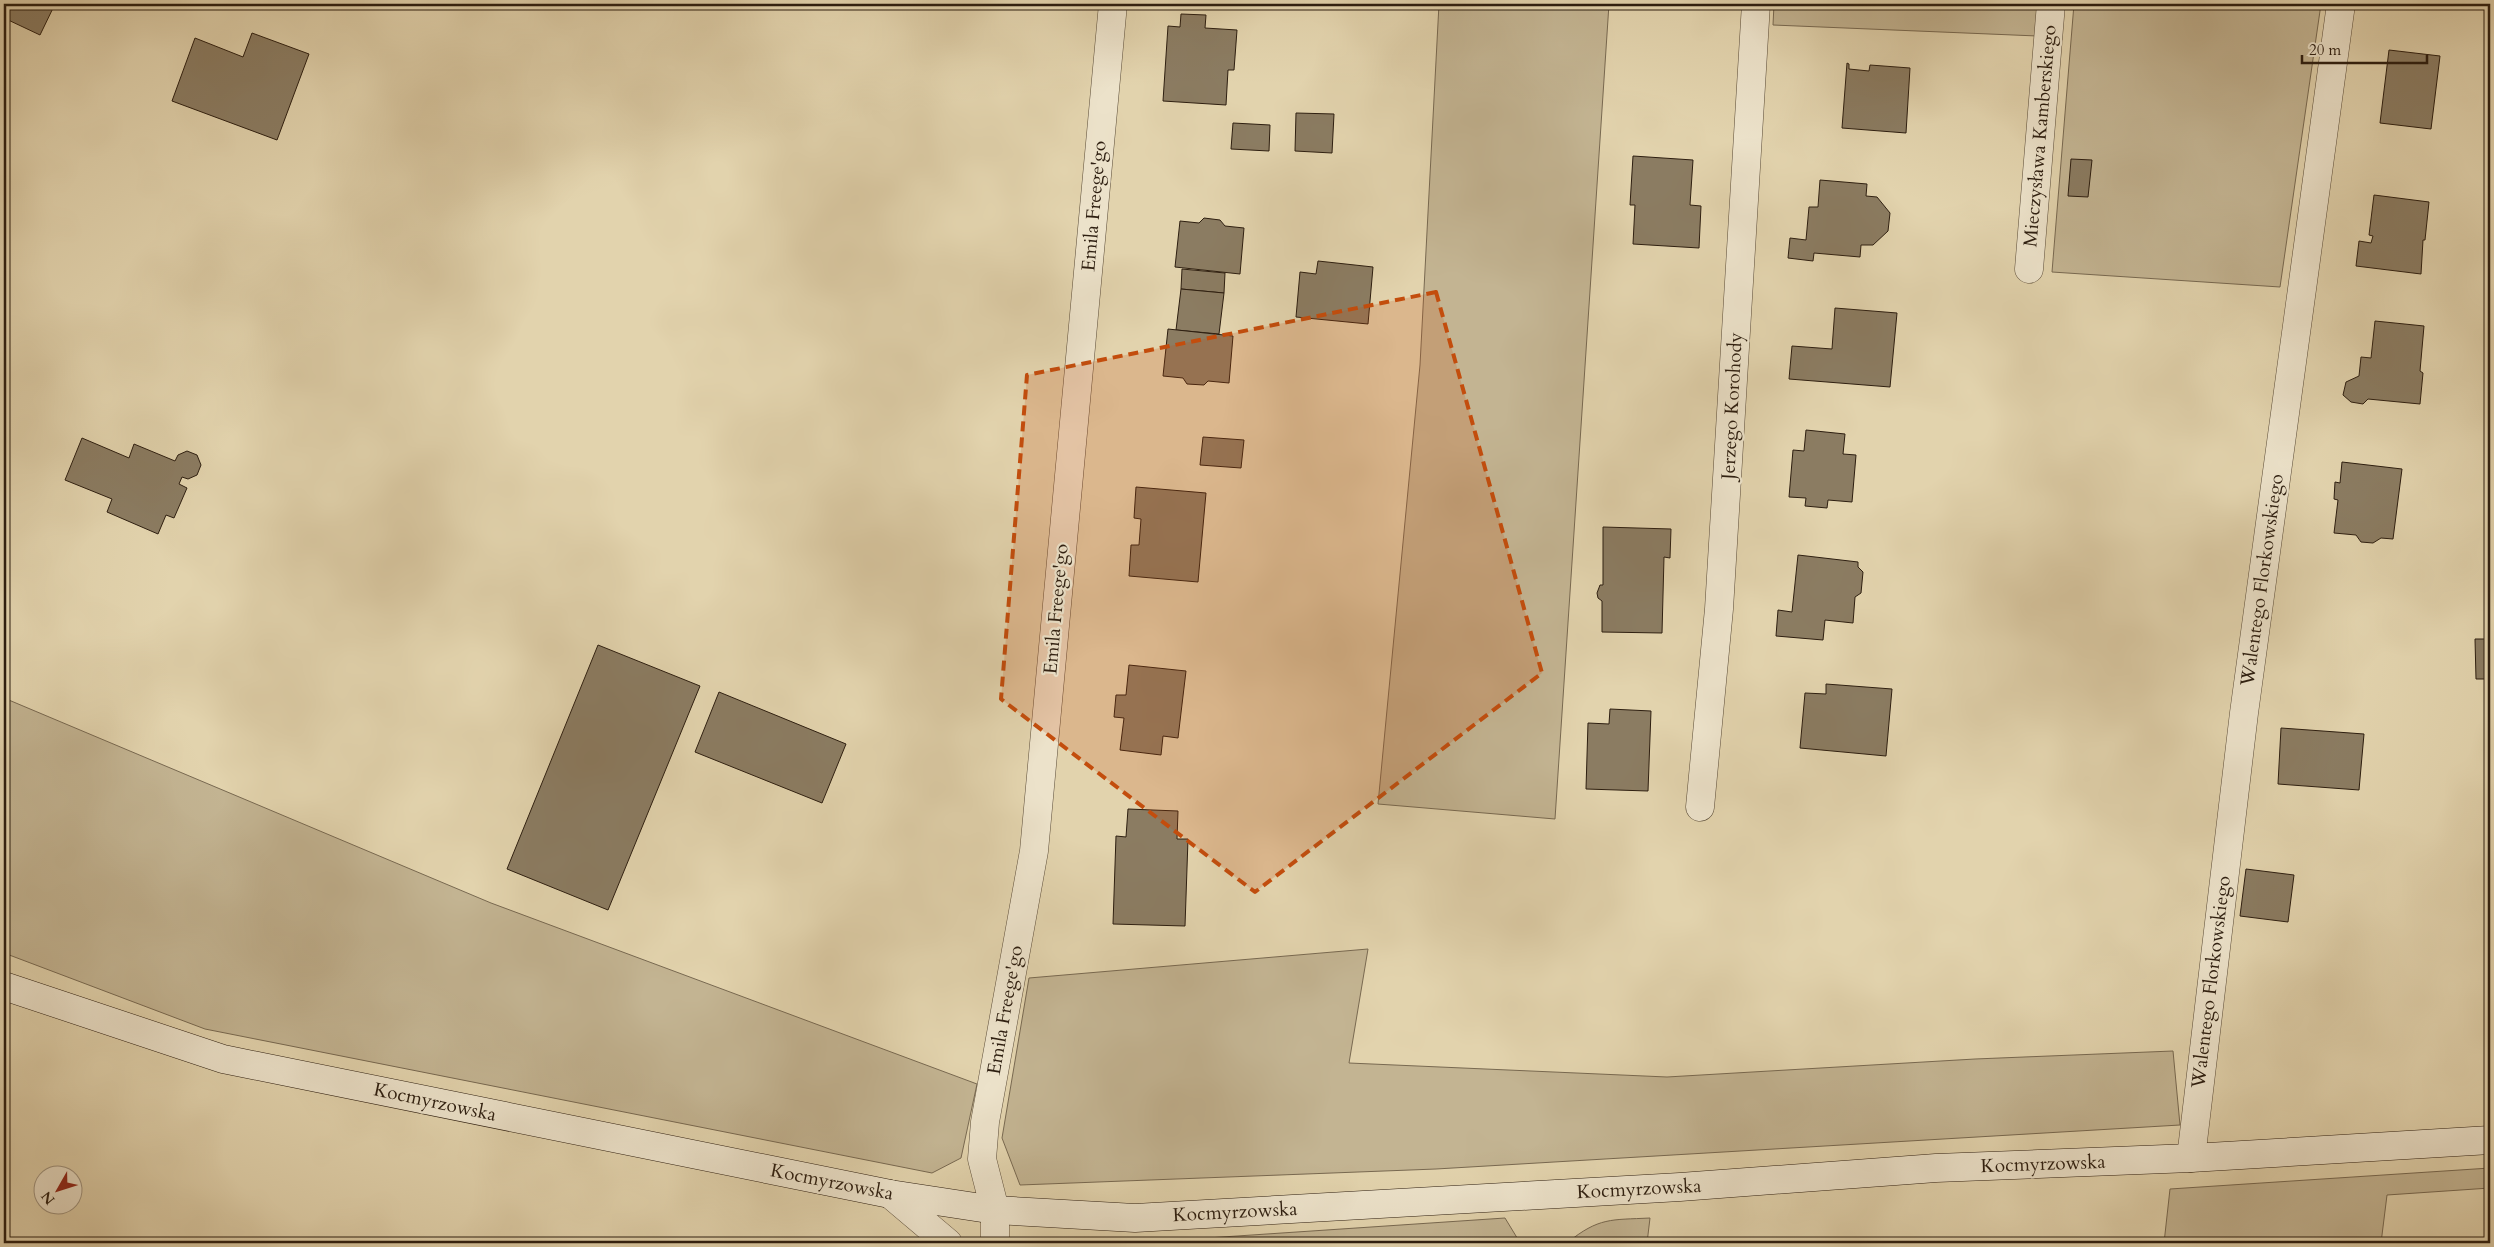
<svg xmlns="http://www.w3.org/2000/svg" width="2494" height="1247" font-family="Cardo,serif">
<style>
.green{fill:#c3b492;stroke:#786951}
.building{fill:#8b7c62;stroke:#2d1e10}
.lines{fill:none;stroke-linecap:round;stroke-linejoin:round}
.minor-casing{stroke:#5a4b37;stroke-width:29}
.secondary-casing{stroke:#2d1e10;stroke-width:29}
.minor{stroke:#ece2ca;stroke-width:28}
.secondary{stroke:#ece2ca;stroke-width:28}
.marked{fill:#c34d0d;fill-opacity:0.2;stroke:#c34d0d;stroke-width:4;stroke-dasharray:10 6;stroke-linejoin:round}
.labels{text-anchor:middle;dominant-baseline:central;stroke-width:4.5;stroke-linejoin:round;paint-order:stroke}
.street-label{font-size:19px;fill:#2d1e10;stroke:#ece2ca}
</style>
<rect width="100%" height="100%" fill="#e2d3ad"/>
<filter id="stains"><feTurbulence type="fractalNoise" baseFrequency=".004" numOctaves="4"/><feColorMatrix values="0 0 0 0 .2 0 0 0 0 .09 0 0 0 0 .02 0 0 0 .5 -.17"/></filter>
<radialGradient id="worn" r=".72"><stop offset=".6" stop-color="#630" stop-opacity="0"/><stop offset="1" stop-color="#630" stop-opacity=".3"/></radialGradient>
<g class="green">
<polygon points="1439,4 1609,4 1555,819 1378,804 1420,365"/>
<polygon points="1774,4 2038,4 2037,36 1773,25"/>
<polygon points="2074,4 2321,4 2280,287 2052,272"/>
<polygon points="4,698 491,903 977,1084 961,1158 932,1173 205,1029 4,953"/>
<polygon points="1368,949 1349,1063 1667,1077 1975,1059 2173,1051 2180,1125 1436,1169 1020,1185 1002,1138 1029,978"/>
<polygon points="2490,1168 2490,1188 2387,1195 2381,1243 2164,1243 2170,1189"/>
<polygon points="1505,1218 1519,1241 1516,1243 1133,1243"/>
<path d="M1650 1218 1647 1243H1567C1599 1217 1611 1220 1650 1218Z"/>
</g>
<g class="building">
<polygon points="4,4 55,4 40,35 4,18"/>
<polygon points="1181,14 1206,15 1205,28 1237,30 1234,70 1228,70 1226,105 1163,101 1168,26 1180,27"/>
<polygon points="252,33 309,54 277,140 172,101 195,38 243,57"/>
<polygon points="2389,50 2440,56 2431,129 2380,123"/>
<polygon points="1847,63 1849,64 1849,69 1869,71 1870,65 1910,68 1906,133 1842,128"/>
<polygon points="1296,113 1334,114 1332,153 1295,151"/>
<polygon points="1233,123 1270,125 1269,151 1231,149"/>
<polygon points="1633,156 1693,160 1690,205 1701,206 1699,248 1633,244 1635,205 1630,205"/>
<polygon points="2071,159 2092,160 2088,197 2068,196"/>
<polygon points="1820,180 1867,184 1866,196 1877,197 1890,213 1888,231 1873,245 1861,245 1860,257 1814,253 1813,261 1788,258 1790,238 1806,240 1809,207 1818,207"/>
<polygon points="2374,195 2429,202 2425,240 2423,240 2421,274 2356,266 2359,241 2371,243 2373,236 2369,235"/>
<polygon points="1204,218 1220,220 1225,226 1244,228 1240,274 1175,267 1180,221 1199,223"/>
<polygon points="1318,261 1373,267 1368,324 1296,317 1300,272 1316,274"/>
<polygon points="1182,269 1225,273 1224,293 1181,289"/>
<polygon points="1181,289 1224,293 1219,334 1176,330"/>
<polygon points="1835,308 1897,313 1890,387 1789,379 1792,346 1832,349"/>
<polygon points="2375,321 2424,326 2420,371 2423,373 2420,404 2368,399 2363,404 2351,402 2343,395 2346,382 2359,376 2361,357 2371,358"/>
<polygon points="1168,329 1233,336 1229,383 1208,381 1204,385 1187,384 1183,378 1163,376"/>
<polygon points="1806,430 1845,434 1843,454 1856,455 1852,502 1828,500 1827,508 1805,506 1806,498 1789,497 1793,450 1804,451"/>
<polygon points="1203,437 1244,440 1241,468 1200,465"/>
<polygon points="82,438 129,458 134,444 175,461 178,455 187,451 197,455 201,465 197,475 188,479 182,477 179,484 187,488 174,518 166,515 158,534 107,512 112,499 65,480"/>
<polygon points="2342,462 2402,469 2393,539 2381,538 2373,543 2361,542 2356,535 2334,533 2338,500 2334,499 2335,482 2340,483"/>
<polygon points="1136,487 1206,493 1198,582 1129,576 1131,545 1139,545 1141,519 1134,518"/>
<polygon points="1603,527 1671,529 1670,558 1664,557 1662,633 1602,632 1602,601 1598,598 1597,593 1600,585 1603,585"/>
<polygon points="1798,555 1858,562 1858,567 1863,572 1861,593 1855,597 1853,623 1825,620 1823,640 1776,636 1778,610 1792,612"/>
<polygon points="2475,639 2490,639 2490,679 2476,679"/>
<polygon points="598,645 700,686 608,910 507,869"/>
<polygon points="1129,665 1186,671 1178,738 1163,736 1161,755 1120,750 1124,718 1114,717 1116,695 1126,695"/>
<polygon points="1826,684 1892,689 1886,756 1800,748 1805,693 1826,694"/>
<polygon points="719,692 846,744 822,803 695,752"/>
<polygon points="1610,709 1651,711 1648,791 1586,789 1588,723 1609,724"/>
<polygon points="2281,728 2364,734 2359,790 2278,784"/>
<polygon points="1128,809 1178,811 1177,839 1188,839 1185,926 1113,924 1116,836 1126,837"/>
<polygon points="2246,869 2294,875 2288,922 2240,916"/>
</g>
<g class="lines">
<g class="minor-casing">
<g id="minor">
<polyline points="2029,269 2051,4"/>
<polyline points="1700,807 1719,609 1756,4"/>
<polyline points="2191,1158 2244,713 2341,4"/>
<polyline points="890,1194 948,1243"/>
<polyline points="995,1243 995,1210 982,1159 985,1122 1034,851 1113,4"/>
</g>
</g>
<g class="secondary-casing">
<polyline id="secondary" points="4,986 223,1059 890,1194 995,1210 1135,1218 1680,1187 1936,1168 2191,1158 2490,1140"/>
</g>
<use href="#minor" class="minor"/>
<use href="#secondary" class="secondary"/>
</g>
<path class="marked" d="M1436 292 1542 673 1255 892 1001 699 1027 375Z"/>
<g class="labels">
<g class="street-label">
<text transform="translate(2040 136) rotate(-85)">Mieczysława Kamberskiego</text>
<text transform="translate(1094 206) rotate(-85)">Emila Freege'go</text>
<text transform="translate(1732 406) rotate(-87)">Jerzego Korohody</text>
<text transform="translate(2262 580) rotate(-82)">Walentego Florkowskiego</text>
<text transform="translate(1056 609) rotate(-85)">Emila Freege'go</text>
<text transform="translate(2211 982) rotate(-83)">Walentego Florkowskiego</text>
<text transform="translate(1005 1010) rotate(-80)">Emila Freege'go</text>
<text transform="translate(435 1102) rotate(12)">Kocmyrzowska</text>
<text transform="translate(2043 1164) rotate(-2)">Kocmyrzowska</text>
<text transform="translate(832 1182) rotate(11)">Kocmyrzowska</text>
<text transform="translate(1639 1189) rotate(-3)">Kocmyrzowska</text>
<text transform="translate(1235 1212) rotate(-3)">Kocmyrzowska</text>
</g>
</g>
<rect width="2494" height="1247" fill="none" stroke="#e2d3ad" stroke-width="20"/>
<rect x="5" y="5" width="2484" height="1237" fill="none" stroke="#2d1e10" stroke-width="2.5"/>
<rect x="10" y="10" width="2474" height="1227" fill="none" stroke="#2d1e10"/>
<g transform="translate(58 1190) rotate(231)"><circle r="24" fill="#ece2ca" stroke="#a09480"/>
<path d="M0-4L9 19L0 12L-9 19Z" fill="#8f2418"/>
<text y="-8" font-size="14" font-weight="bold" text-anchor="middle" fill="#2d1e10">N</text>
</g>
<path d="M2302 55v8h125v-8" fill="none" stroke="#2d1e10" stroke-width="2.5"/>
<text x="2309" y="55" font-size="15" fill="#2d1e10" stroke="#ece2ca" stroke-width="4" paint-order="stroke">20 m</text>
<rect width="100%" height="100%" filter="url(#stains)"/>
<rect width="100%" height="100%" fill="url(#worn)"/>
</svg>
